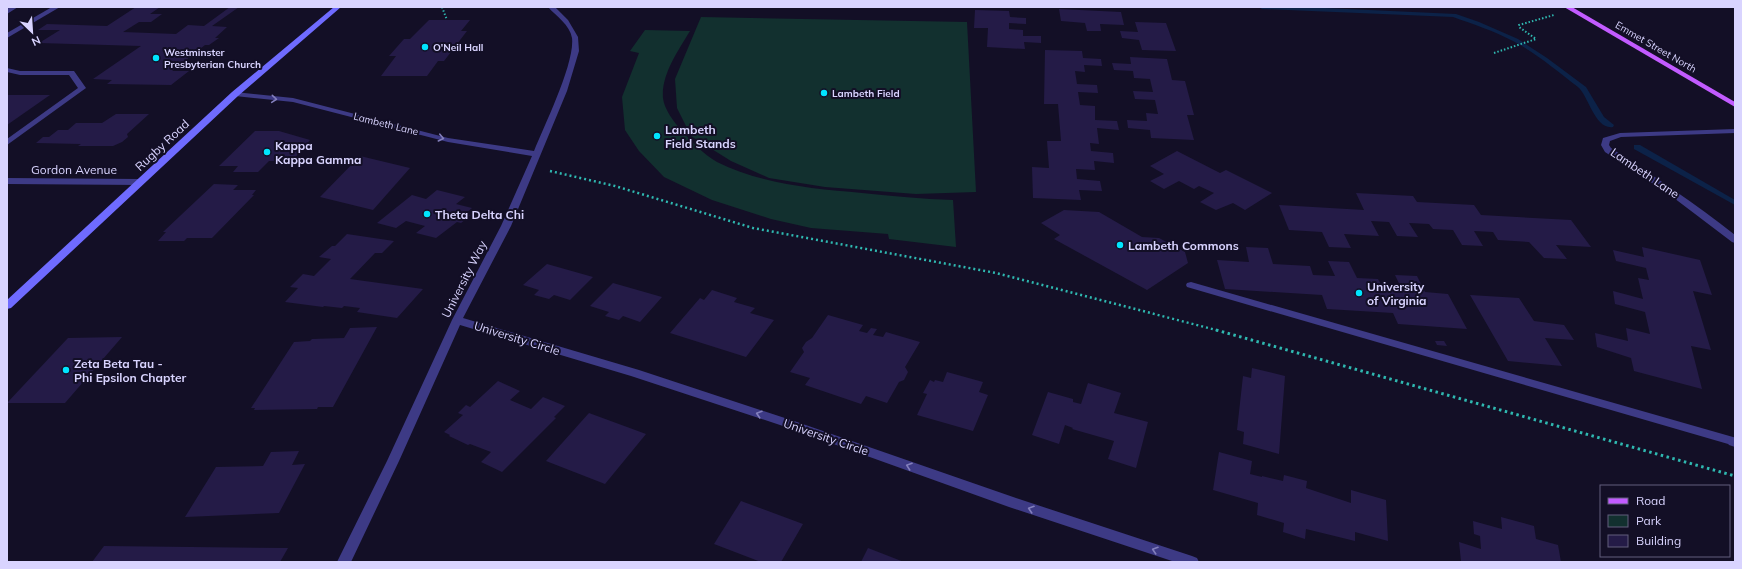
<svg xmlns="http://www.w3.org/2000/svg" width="1742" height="569" font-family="Mulish,sans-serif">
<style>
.green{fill:#12302f}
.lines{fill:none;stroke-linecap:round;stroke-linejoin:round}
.stream{fill:#0c2248;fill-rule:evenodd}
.building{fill:#241b47}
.path-far2{stroke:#2fb8b0;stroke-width:2;stroke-dasharray:1.5 2;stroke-linecap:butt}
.path-far1{stroke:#2fb8b0;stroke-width:2.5;stroke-dasharray:2 3;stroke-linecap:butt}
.path{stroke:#2fb8b0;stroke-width:3;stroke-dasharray:2.5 3.5;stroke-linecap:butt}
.service{fill:#3d3a85;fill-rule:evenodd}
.minor{fill:#3d3a85;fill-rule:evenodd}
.secondary{fill:#6f6bff;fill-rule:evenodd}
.primary{fill:#c25bff;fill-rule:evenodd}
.oneway{stroke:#837fbc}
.poi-dot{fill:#00e5ff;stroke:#130f26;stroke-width:1.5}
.labels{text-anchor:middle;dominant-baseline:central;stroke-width:4;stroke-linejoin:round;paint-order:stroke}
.far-poi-label{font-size:10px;font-weight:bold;fill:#d9d4ff;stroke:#130f26;text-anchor:start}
.far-street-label{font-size:10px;fill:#d9d4ff;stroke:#130f26}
.poi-label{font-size:12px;font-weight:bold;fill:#d9d4ff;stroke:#130f26;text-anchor:start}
.street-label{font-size:12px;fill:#d9d4ff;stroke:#130f26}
</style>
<rect width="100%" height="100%" fill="#130f26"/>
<g class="green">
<polygon points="701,17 967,22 976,192 916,194 825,187 769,178 731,161 691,136 677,108 675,79"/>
<path d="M645 30 690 31C678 51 661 75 663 98 664 109 674 122 681 130 691 141 703 154 717 162 761 184 813 189 862 193 892 196 922 199 953 200L956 247 889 239 888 234 811 228 771 219 712 200 664 177 639 151 625 130 622 97 639 53 630 51Z"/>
</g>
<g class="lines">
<g class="stream">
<path d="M1259 7H1304L1456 14 1479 22 1518 39 1547 58 1586 87 1604 117 1614 125 1613 127C1595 130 1588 95 1578 87 1557 71 1536 53 1513 41 1494 31 1473 24 1453 17L1262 9Z"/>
<polygon points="1634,145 1640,145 1735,200 1735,205 1634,149"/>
</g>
</g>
<g class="building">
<polygon points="136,7 160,7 150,14 162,14 151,22 139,22 123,32 176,34 188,25 204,26 230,7 239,7 212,26 227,27 215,38 219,38 209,45 205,45 172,71 189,71 171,85 107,84 112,80 93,79 141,46 39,43 60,30 38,30 47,24 107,26"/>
<polygon points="1059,9 1121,12 1124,25 1100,24 1101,31 1087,31 1085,23 1061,21"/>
<polygon points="975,10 1009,11 1010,17 1026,18 1026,24 1009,23 1009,29 1023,30 1023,36 1041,36 1041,43 1024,42 1025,49 987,47 988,28 974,28"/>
<polygon points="429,20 470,20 461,31 467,31 444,61 438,61 427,76 381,76 396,56 389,56 404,39 410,39"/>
<polygon points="1135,22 1166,23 1176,51 1142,50 1139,40 1122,38 1120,31 1138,32"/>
<polygon points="1045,50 1082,51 1083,58 1101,59 1102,66 1084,65 1085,72 1075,71 1077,84 1097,85 1098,93 1078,92 1080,105 1095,106 1095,120 1117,121 1119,130 1097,128 1099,144 1090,143 1091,151 1113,153 1114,163 1094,161 1095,170 1076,169 1077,179 1100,181 1102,191 1079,190 1081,200 1033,198 1032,167 1049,168 1047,141 1061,141 1058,104 1044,104"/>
<polygon points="1130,57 1167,59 1172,80 1185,81 1194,115 1187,115 1194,140 1151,138 1150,130 1128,128 1127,120 1147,121 1146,113 1158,114 1155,100 1135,99 1133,91 1153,92 1150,79 1134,78 1133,71 1114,70 1112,63 1131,64"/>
<polygon points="7,95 50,95 7,125"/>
<polygon points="116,114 149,114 127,134 128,137 122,142 113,146 78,146 81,144 36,143 43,137 49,137 58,130 68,130 76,123 102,123"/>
<polygon points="255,131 279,131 310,140 292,161 269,161 258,172 233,172 238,166 219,166"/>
<polygon points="1177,151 1220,173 1226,170 1272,193 1245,210 1233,203 1216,210 1200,202 1214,193 1199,186 1194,189 1179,181 1164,189 1150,181 1164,174 1150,166"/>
<polygon points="360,156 410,168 373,210 320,197"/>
<polygon points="214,184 238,185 233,190 256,190 252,195 254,195 212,238 187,238 184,241 158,241 166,232 163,232"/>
<polygon points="437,190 465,197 456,204 472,208 465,214 471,215 461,223 457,222 436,238 416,233 425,226 406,221 396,228 377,223 412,195 426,199"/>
<polygon points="1356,193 1413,196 1417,202 1474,205 1481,215 1571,220 1591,247 1556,245 1567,259 1544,258 1529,242 1498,240 1493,232 1474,231 1483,246 1462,245 1453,230 1433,229 1429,224 1409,223 1418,237 1397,236 1389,222 1371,221 1379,236 1344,234 1351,248 1329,247 1322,232 1289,230 1279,205 1364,210"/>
<polygon points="1064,210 1099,212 1142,237 1159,238 1185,252 1188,263 1147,290 1054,239 1060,235 1041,223"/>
<polygon points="347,234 394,241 382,253 375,253 350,279 423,289 397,318 357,312 360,308 344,306 342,308 324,306 323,307 285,302 298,288 290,287 303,274 314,276 331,259 319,257 332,246 335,246"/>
<polygon points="1246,247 1268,248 1273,264 1310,266 1313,275 1335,276 1328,261 1349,262 1357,278 1378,279 1384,290 1403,292 1395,275 1417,276 1425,292 1448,294 1467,329 1398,324 1393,313 1327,309 1322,295 1225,289 1217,260 1249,262"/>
<polygon points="1642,247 1700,260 1712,295 1693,291 1711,350 1691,346 1702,389 1634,371 1631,358 1597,347 1595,333 1628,341 1626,328 1650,334 1645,312 1615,304 1613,291 1643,299 1638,278 1649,280 1646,268 1616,261 1613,250 1644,257"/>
<polygon points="547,264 593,277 570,300 554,295 549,299 534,295 539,290 523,285"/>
<polygon points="613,283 662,297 640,322 623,316 619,320 605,316 609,312 590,306"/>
<polygon points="712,290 737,298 734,302 755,308 750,313 774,320 746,357 670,333 700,298 704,300"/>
<polygon points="1470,295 1519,298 1534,321 1564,325 1574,340 1545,338 1562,366 1508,361"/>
<polygon points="828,315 863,325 859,331 867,333 871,328 877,329 873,335 883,337 886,332 920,342 905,367 908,372 904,380 899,382 887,403 866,396 861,404 805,385 810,378 790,372 804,352 802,348 806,342 812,338"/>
<polygon points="377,327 333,407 318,407 317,409 254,410 255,408 251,408 294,342 310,341 312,339 344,338 350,328"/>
<polygon points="122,337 65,403 7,403 68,338"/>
<polygon points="1435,341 1444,341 1447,346 1437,345"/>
<polygon points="1252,368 1285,376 1279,454 1243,444 1244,432 1237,430 1243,376 1251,378"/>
<polygon points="947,372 983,382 979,392 988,395 973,431 917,415 927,394 923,393 930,380 934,382 935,380 943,382"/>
<polygon points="498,381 520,391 510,400 531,409 543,397 565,406 554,417 556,418 502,472 481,462 491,452 470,444 468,445 449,436 450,435 444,432 463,415 458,413 466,405 470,407"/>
<polygon points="1088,383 1121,393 1114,413 1148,422 1136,468 1108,459 1114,441 1072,429 1073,428 1065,425 1059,444 1032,435 1048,392 1073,399 1073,402 1081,404"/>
<polygon points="589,413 646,434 605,484 546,461"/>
<polygon points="299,451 292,465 305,464 279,513 185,517 216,467 263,466 271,452"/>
<polygon points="1219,452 1252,461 1250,474 1262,477 1262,476 1283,481 1284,475 1307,481 1306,488 1351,503 1351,490 1386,500 1388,541 1355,532 1355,541 1306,529 1305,539 1283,532 1284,523 1257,515 1258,503 1213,490"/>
<polygon points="741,501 803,524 781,562 761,562 714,544"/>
<polygon points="1501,517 1534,526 1536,539 1558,545 1561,562 1461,561 1459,542 1481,549 1480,536 1474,534 1473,521 1502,529"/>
<polygon points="104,546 288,548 280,562 92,562"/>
<polygon points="868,548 904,562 861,562"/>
</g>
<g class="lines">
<g class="path-far2">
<polyline points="442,7 447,20"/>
<polyline points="1494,53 1536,39 1519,27 1519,25 1554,15"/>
</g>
<polyline class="path-far1" points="550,171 615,186 753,228 996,273 1220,331"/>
<polyline class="path" points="1216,330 1735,476"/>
<g class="service">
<polygon points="52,7 60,7 7,38 7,33"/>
<polygon points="7,68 20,71 74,71 86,88 7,145 7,139 78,88 69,75 20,75 7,72"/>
<polygon points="1191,282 1733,437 1735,438 1735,446 1187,287 1186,285 1187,283"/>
</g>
<g class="minor">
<polygon points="10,7 18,7 7,14 7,9"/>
<path d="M548 7H555L568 20 578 37 579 51 567 91 511 226 463 318 639 370 797 422 1016 498 1192 556 1197 558 1199 562H1175L1009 507 789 428 631 376 460 325 399 461 351 562H337L387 461 452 320 501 226 532 156 448 142 293 102 235 96 231 94 235 92 293 98 448 138 534 151C544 126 575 63 572 38 570 25 556 16 548 7Z"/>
<path d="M1735 129V133L1621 137 1610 141 1609 145 1611 148C1654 176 1696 204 1735 235V243L1732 242 1670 195 1605 152 1601 145 1603 138 1620 133Z"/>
<polygon points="7,178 141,179 145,182 141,185 7,184"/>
<polygon points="1735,437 1735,447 1729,445 1727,442 1729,439"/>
</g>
<polygon class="secondary" points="334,7 341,7 238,96 11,308 7,309 7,300 232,92"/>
<polygon class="primary" points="1564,7 1572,7 1735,102 1735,107"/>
</g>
<defs><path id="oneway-chevron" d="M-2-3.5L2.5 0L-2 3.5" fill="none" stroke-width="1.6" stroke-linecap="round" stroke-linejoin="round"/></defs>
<g class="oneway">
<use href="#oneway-chevron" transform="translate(274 99) rotate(5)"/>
<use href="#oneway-chevron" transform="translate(441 138) rotate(13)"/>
<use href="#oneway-chevron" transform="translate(759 414) rotate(-162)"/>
<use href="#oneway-chevron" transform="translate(909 466) rotate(-161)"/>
<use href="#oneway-chevron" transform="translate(1031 509) rotate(-162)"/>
<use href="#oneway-chevron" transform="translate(1155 550) rotate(-162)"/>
</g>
<g class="poi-dot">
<circle cx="425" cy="47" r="4"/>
<circle cx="156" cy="58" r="4"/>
<circle cx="824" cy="93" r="4"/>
<circle cx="657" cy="136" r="4"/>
<circle cx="267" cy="152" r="4"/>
<circle cx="427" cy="214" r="4"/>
<circle cx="1120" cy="245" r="4"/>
<circle cx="1359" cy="293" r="4"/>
<circle cx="66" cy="370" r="4"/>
</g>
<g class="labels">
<g class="far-poi-label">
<text x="433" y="47">O'Neil Hall</text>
<text x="164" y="52">Westminster<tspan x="164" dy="12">Presbyterian Church</tspan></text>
<text x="832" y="93">Lambeth Field</text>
</g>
<g class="far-street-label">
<text transform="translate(1656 47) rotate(30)">Emmet Street North</text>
<text transform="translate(386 124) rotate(14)">Lambeth Lane</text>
</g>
<g class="poi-label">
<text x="665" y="129">Lambeth<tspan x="665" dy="14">Field Stands</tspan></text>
<text x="275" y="145">Kappa<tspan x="275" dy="14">Kappa Gamma</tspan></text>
<text x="435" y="214">Theta Delta Chi</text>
<text x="1128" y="245">Lambeth Commons</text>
<text x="1367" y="286">University<tspan x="1367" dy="14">of Virginia</tspan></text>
<text x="74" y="363">Zeta Beta Tau -<tspan x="74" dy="14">Phi Epsilon Chapter</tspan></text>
</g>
<g class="street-label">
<text transform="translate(162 145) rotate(-43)">Rugby Road</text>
<text x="74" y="169">Gordon Avenue</text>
<text transform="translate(1645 173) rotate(34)">Lambeth Lane</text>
<text transform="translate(464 279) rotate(-63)">University Way</text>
<text transform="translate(517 338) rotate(17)">University Circle</text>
<text transform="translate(826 437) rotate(19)">University Circle</text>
</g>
</g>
<rect width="1742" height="569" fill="none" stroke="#d9d4ff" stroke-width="16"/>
<rect x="1600" y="485" width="130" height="72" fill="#130f26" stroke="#625e7d"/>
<rect x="1608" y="498" width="20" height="6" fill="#c25bff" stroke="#625e7d"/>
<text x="1636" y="505" font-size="12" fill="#d9d4ff">Road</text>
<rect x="1608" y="515" width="20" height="12" fill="#12302f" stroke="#625e7d"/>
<text x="1636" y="525" font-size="12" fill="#d9d4ff">Park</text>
<rect x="1608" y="535" width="20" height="12" fill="#241b47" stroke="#625e7d"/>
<text x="1636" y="545" font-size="12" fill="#d9d4ff">Building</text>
<g transform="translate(32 32) rotate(155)" stroke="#130f26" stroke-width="3" paint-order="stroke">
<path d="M0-3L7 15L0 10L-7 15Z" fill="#d9d4ff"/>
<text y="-6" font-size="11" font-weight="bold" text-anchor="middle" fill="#d9d4ff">N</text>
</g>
</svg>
